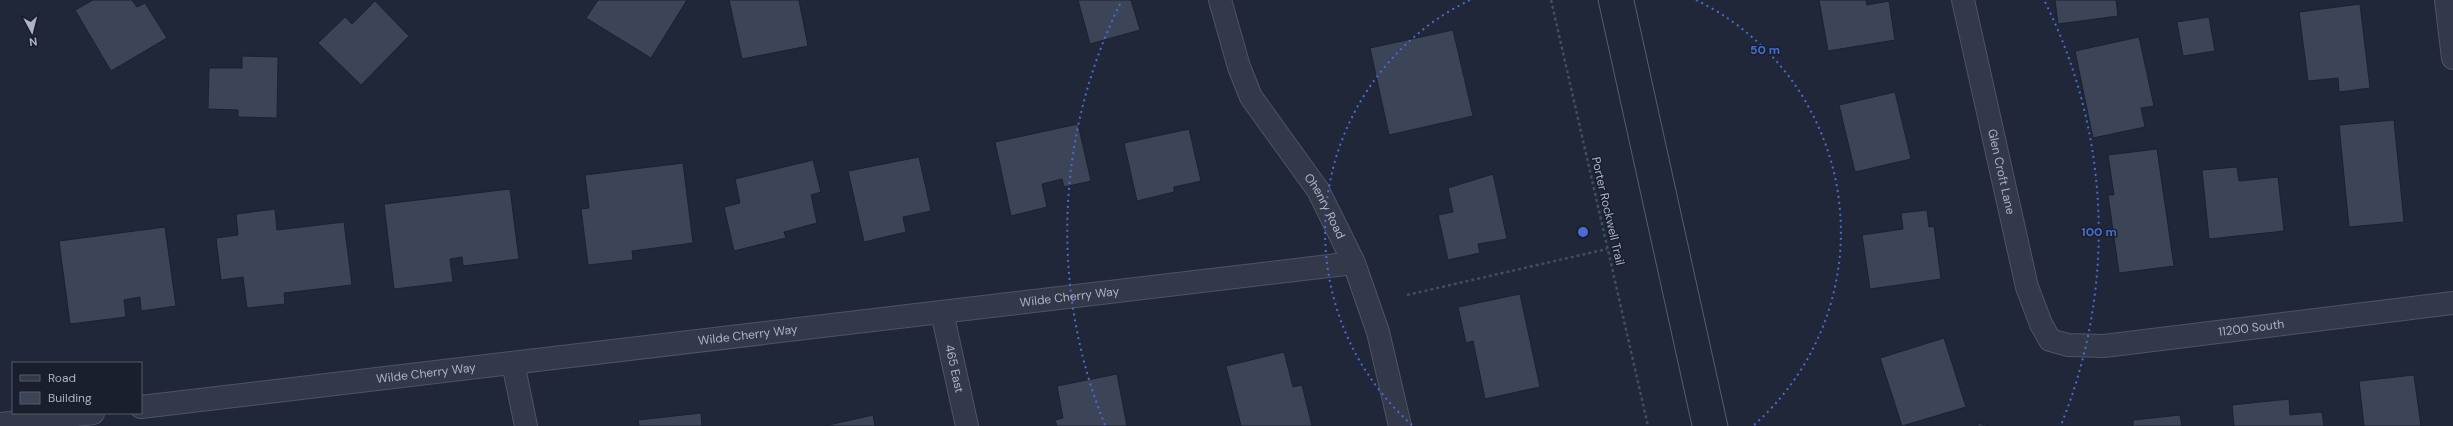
<svg xmlns="http://www.w3.org/2000/svg" width="2453" height="426" font-family="'DM Sans',sans-serif">
<style>
.building{fill:#3c4458;stroke:#1b212f}
.lines{fill:none;stroke-linecap:round;stroke-linejoin:round}
.minor-casing{stroke:#4e5463;stroke-width:24}
.path{stroke:#3f5157;stroke-width:2.5;stroke-dasharray:3 3;stroke-linecap:butt}
.minor{stroke:#333949;stroke-width:22}
.tram{stroke:#555d70;stroke-width:1}
.ring{fill:none;stroke:#486dd2;stroke-width:2;stroke-dasharray:2 4}
.labels{text-anchor:middle;dominant-baseline:central;stroke-width:3;stroke-linejoin:round;paint-order:stroke}
.street-label{font-size:12px;fill:#aeb4c5;stroke:#191f2d}
.centre{fill:#486dd2;stroke:#191f2d;stroke-width:2}
.ring-label{font-size:12px;text-anchor:middle;font-weight:bold;fill:#486dd2;stroke:#191f2d;stroke-width:3;stroke-linejoin:round;paint-order:stroke}
</style>
<rect width="100%" height="100%" fill="#202738"/>
<g class="building">
<polygon points="93,0 132,0 137,7 145,3 167,38 111,71 75,10"/>
<polygon points="598,0 687,0 651,58 586,18"/>
<polygon points="729,0 799,0 808,46 742,59"/>
<polygon points="1078,0 1131,0 1140,30 1090,44"/>
<polygon points="1819,0 1866,0 1867,5 1889,1 1895,40 1828,51"/>
<polygon points="2055,0 2116,0 2118,16 2058,24"/>
<polygon points="375,1 409,36 361,85 318,43 345,17 352,24"/>
<polygon points="2360,4 2370,88 2339,92 2338,78 2308,81 2299,12"/>
<polygon points="2209,17 2215,51 2183,56 2177,22"/>
<polygon points="1453,30 1473,116 1389,135 1370,48"/>
<polygon points="2139,37 2154,106 2141,108 2145,127 2093,138 2075,51"/>
<polygon points="242,56 278,57 277,118 238,117 238,110 208,109 209,68 242,68"/>
<polygon points="1895,92 1911,159 1855,172 1839,105"/>
<polygon points="2394,120 2404,222 2349,227 2339,125"/>
<polygon points="1078,124 1091,181 1064,187 1062,179 1042,184 1047,207 1011,216 995,142"/>
<polygon points="1189,129 1201,181 1174,187 1174,192 1137,201 1124,143"/>
<polygon points="2157,149 2174,266 2119,273 2108,195 2114,195 2108,155"/>
<polygon points="919,157 931,211 903,217 906,232 864,242 848,171"/>
<polygon points="813,160 821,192 811,195 817,223 784,232 786,238 734,251 724,207 740,203 735,179"/>
<polygon points="683,163 693,243 632,251 633,260 588,265 581,209 589,208 585,175"/>
<polygon points="2237,167 2239,181 2278,177 2284,231 2209,239 2202,170"/>
<polygon points="1493,174 1507,239 1478,244 1480,253 1448,260 1438,215 1453,212 1448,188"/>
<polygon points="510,189 519,259 463,266 462,257 450,259 453,282 394,289 384,204"/>
<polygon points="275,209 277,230 344,222 352,285 284,293 285,304 247,308 243,277 221,280 216,238 238,235 236,214"/>
<polygon points="1927,210 1929,227 1934,226 1941,279 1870,289 1862,235 1903,229 1901,213"/>
<polygon points="165,227 176,306 141,311 140,297 124,300 126,317 70,324 59,241"/>
<polygon points="1520,294 1540,387 1485,399 1473,341 1466,343 1458,307"/>
<polygon points="1944,338 1966,407 1902,426 1880,358"/>
<polygon points="1284,352 1293,387 1302,385 1312,426 1241,426 1226,366"/>
<polygon points="1117,374 1127,426 1057,426 1055,420 1063,418 1057,386"/>
<polygon points="2414,375 2421,426 2364,426 2359,381"/>
<polygon points="2289,399 2290,415 2322,412 2324,426 2234,426 2232,405"/>
<polygon points="701,413 702,426 639,426 638,420"/>
<polygon points="873,415 875,426 824,426"/>
<polygon points="2180,415 2182,426 2133,426 2133,420"/>
<polygon points="1978,423 1989,426 1978,426"/>
</g>
<g class="lines">
<g class="minor-casing">
<g id="minor">
<path id="s1" d="M1220 0 1239 67 1251 97 1318 190 1354 263 1378 332 1400 426"/>
<path id="s2" d="M1963 0 2027 287 2041 324 2050 340 2068 345 2104 346 2453 303"/>
<polyline points="2446,0 2453,58"/>
<path id="s3" d="M942 312 967 426"/>
<polyline points="513,363 526,426"/>
<path id="s4" d="M141 407 1354 263"/>
<polyline points="0,424 93,413"/>
</g>
</g>
<g class="path">
<polyline points="1551,0 1648,426"/>
<polyline points="1407,295 1607,249"/>
</g>
<use href="#minor" class="minor"/>
<g class="tram">
<polyline points="1598,0 1692,426"/>
<polyline points="1634,0 1728,426"/>
</g>
</g>
<g class="ring">
<path d="M1412 425A258 258 0 0 1 1470 0M1696 0A258 258 0 0 1 1754 425"/>
<path d="M1105 425A516 516 0 0 1 1121 2M2045 2A516 516 0 0 1 2061 425"/>
</g>
<g class="labels">
<g class="street-label">
<text stroke="none"><textPath href="#s2" startOffset="176">Glen Croft Lane</textPath></text>
<text stroke="none"><textPath href="#s1" startOffset="234">Ohenry Road</textPath></text>
<text transform="translate(1608 211) rotate(77)">Porter Rockwell Trail</text>
<text stroke="none"><textPath href="#s4" startOffset="935">Wilde Cherry Way</textPath></text>
<text stroke="none"><textPath href="#s2" startOffset="555">11200 South</textPath></text>
<text stroke="none"><textPath href="#s4" startOffset="611">Wilde Cherry Way</textPath></text>
<text stroke="none"><textPath href="#s3" startOffset="58">465 East</textPath></text>
<text stroke="none"><textPath href="#s4" startOffset="287">Wilde Cherry Way</textPath></text>
</g>
</g>
<circle cx="1583" cy="232" r="6" class="centre"/>
<g class="ring-label">
<text x="1765" y="54">50 m</text>
<text x="2099" y="236">100 m</text>
</g>
<rect x="12" y="362" width="130" height="52" fill="#191f2d" stroke="#555b6a"/>
<rect x="20" y="375" width="20" height="6" fill="#333949" stroke="#555b6a"/>
<text x="48" y="382" font-size="12" fill="#aeb4c5">Road</text>
<rect x="20" y="392" width="20" height="12" fill="#3c4458" stroke="#555b6a"/>
<text x="48" y="402" font-size="12" fill="#aeb4c5">Building</text>
<g transform="translate(32 32) rotate(173)" stroke="#191f2d" stroke-width="3" paint-order="stroke">
<path d="M0-3L7 15L0 10L-7 15Z" fill="#aeb4c5"/>
<text y="-6" font-size="11" font-weight="bold" text-anchor="middle" fill="#aeb4c5">N</text>
</g>
</svg>
